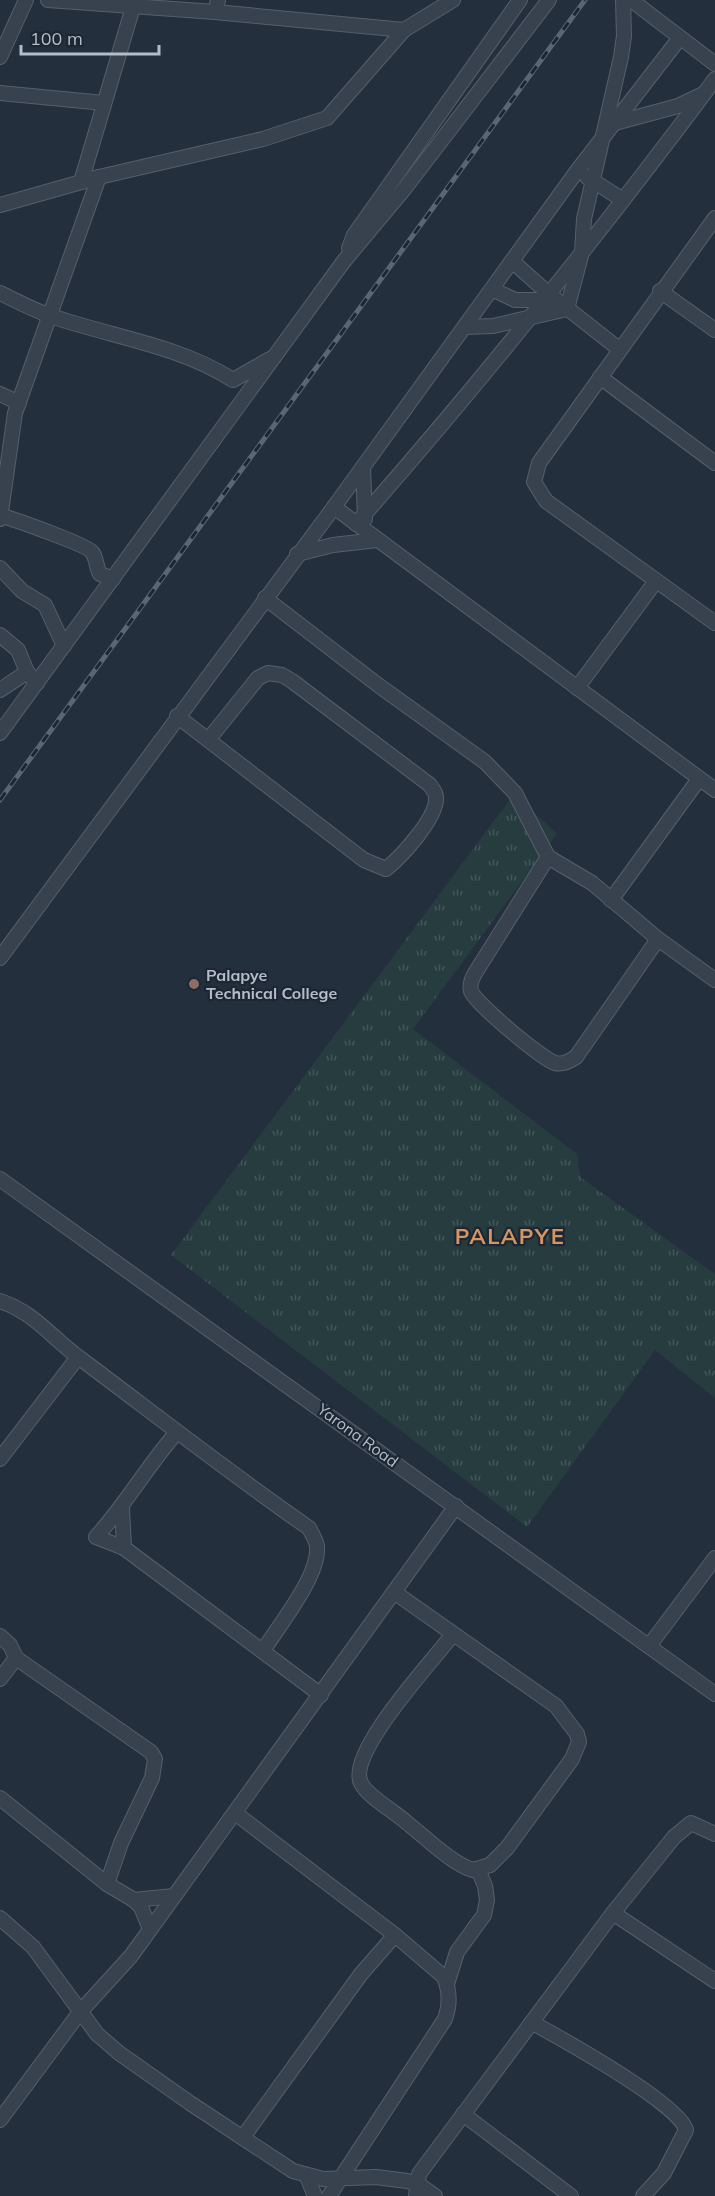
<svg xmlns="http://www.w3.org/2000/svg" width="715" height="2196" font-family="Mulish,sans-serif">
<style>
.grass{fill:url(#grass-tufts)}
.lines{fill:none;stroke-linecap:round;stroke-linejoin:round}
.minor-casing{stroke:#565f6c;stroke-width:16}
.minor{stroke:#38414e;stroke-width:14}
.rail-casing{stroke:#5a6575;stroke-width:5}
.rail{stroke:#1d2633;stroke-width:3;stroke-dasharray:9;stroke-linecap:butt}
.education-dot{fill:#8d6e63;stroke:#1d2633;stroke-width:2}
.labels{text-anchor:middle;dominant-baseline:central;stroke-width:4.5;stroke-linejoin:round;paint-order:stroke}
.poi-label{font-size:16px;font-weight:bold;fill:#b4bcc9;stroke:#1d2633;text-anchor:start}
.street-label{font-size:16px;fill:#b4bcc9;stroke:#1d2633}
.district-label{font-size:22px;font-weight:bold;letter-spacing:1.5px;fill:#d59563;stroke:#1d2633}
</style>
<defs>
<pattern id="grass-tufts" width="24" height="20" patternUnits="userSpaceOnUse" patternTransform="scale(1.5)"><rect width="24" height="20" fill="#263c3f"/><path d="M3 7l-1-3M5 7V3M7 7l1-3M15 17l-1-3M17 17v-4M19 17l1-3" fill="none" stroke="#435659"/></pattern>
</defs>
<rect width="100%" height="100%" fill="#242f3e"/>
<polygon class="grass" points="514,794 557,834 413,1029 577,1154 580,1177 715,1274 715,1398 655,1350 527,1527 171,1255"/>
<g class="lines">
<g class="minor-casing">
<g id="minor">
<polyline points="48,0 215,12 218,0"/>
<polyline points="631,0 715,64"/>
<polyline points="215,12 404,30"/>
<polyline points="0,57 26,0"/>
<polyline points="0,93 104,103"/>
<polyline points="615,123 678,106 701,95"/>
<polyline points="587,177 623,200"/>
<polyline points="81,182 133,7"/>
<polyline points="0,205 99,177 263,139 327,118 404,30 453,0"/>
<polyline points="715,218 539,463 534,482 546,501 715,623"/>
<polyline points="349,248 354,235 520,0"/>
<polyline points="512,261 549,294 619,349"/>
<polyline points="492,289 515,300 551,300"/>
<polyline points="660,291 715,330"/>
<path d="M0 293C17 301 33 310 51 316 112 337 178 345 233 380L270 359"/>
<polyline points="465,327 493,326 567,309 582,252 584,219 621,57 624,36 623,0"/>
<polyline points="600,377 715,463"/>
<polyline points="0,394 19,403"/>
<polyline points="363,467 365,519"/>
<polyline points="334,507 715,790"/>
<path d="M2 516C16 520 87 545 92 552 97 559 96 567 100 574L113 579"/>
<polyline points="0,519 15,413 99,177"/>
<path d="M356 524C482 381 601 232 715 79"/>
<polyline points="297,554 333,545 377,540"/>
<polyline points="0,568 22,591 45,605 64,646"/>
<polyline points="265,598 378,685 485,762 515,793 548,857 592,883 658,939 715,980"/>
<polyline points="0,635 18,650 27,672 37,683"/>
<polyline points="577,688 656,581"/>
<polyline points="0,690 27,672"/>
<path d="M177 716 364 860 386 869C401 857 438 817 436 797 436 792 432 789 430 785L292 681 282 675 268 673 258 678 208 740"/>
<polyline points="0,733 344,261 405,188 549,0"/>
<path d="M548 857 477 970C473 976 469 984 471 991 475 1003 542 1059 555 1063 562 1065 570 1061 576 1057L658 939"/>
<polyline points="611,900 699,779"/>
<polyline points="0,958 334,507 577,171 679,39"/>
<polyline points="0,1179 715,1694"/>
<path d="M0 1301C34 1312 53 1339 81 1359 157 1416 231 1474 309 1528 312 1534 316 1540 317 1546 320 1576 278 1626 263 1651"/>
<polyline points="0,1459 78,1357"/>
<polyline points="122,1508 124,1548 321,1695"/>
<path d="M124 1548 96 1537C126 1504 148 1465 177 1432"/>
<path d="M394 1592 556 1706 577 1734 579 1742 572 1759 507 1848 490 1865 473 1870C452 1864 424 1836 406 1822 395 1812 366 1795 361 1783 346 1753 434 1660 453 1634"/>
<polyline points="0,1636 10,1645 16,1658 151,1752 155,1759 152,1778 121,1843 107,1884"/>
<polyline points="649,1646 715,1558"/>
<polyline points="0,1679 16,1658"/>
<polyline points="0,1798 107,1884 134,1900 174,1896"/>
<path d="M235 1813 395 1935 444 1977C450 1991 450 2005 445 2019L329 2196"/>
<polyline points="134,1900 141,1907 150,1929"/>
<polyline points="613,1913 715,1981"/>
<polyline points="0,1918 33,1947 97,2034 119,2053 190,2103 293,2171 323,2179 376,2177 407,2181 418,2184 435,2196"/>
<polyline points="447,1984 457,1952 484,1915 487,1900 485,1886 478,1869"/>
<path d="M533 2023C562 2039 680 2104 686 2130L664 2173 643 2196"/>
<polyline points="463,2114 571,2196"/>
<polyline points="0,2120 80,2012 131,1956 456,1506"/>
<polyline points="243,2137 361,1974 395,1935"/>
<polyline points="307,2177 315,2196"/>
<polyline points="416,2196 419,2174 613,1913 674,1837 691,1823 715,1834"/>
</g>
</g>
<use href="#minor" class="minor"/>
<g class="rail-casing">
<polyline id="rail" points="0,800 585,0"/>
</g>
<use href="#rail" class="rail"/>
</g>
<circle class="education-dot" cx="194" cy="984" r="6"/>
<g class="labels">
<g class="poi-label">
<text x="206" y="975">Palapye<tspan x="206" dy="18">Technical College</tspan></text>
</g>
<g class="street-label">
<text transform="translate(358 1435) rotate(36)">Yarona Road</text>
</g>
<g class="district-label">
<text x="510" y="1236">PALAPYE</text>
</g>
</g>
<path d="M21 45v9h138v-9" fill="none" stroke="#b4bcc9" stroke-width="3"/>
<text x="30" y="45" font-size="18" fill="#b4bcc9" stroke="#1d2633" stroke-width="4.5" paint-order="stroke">100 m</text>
</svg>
